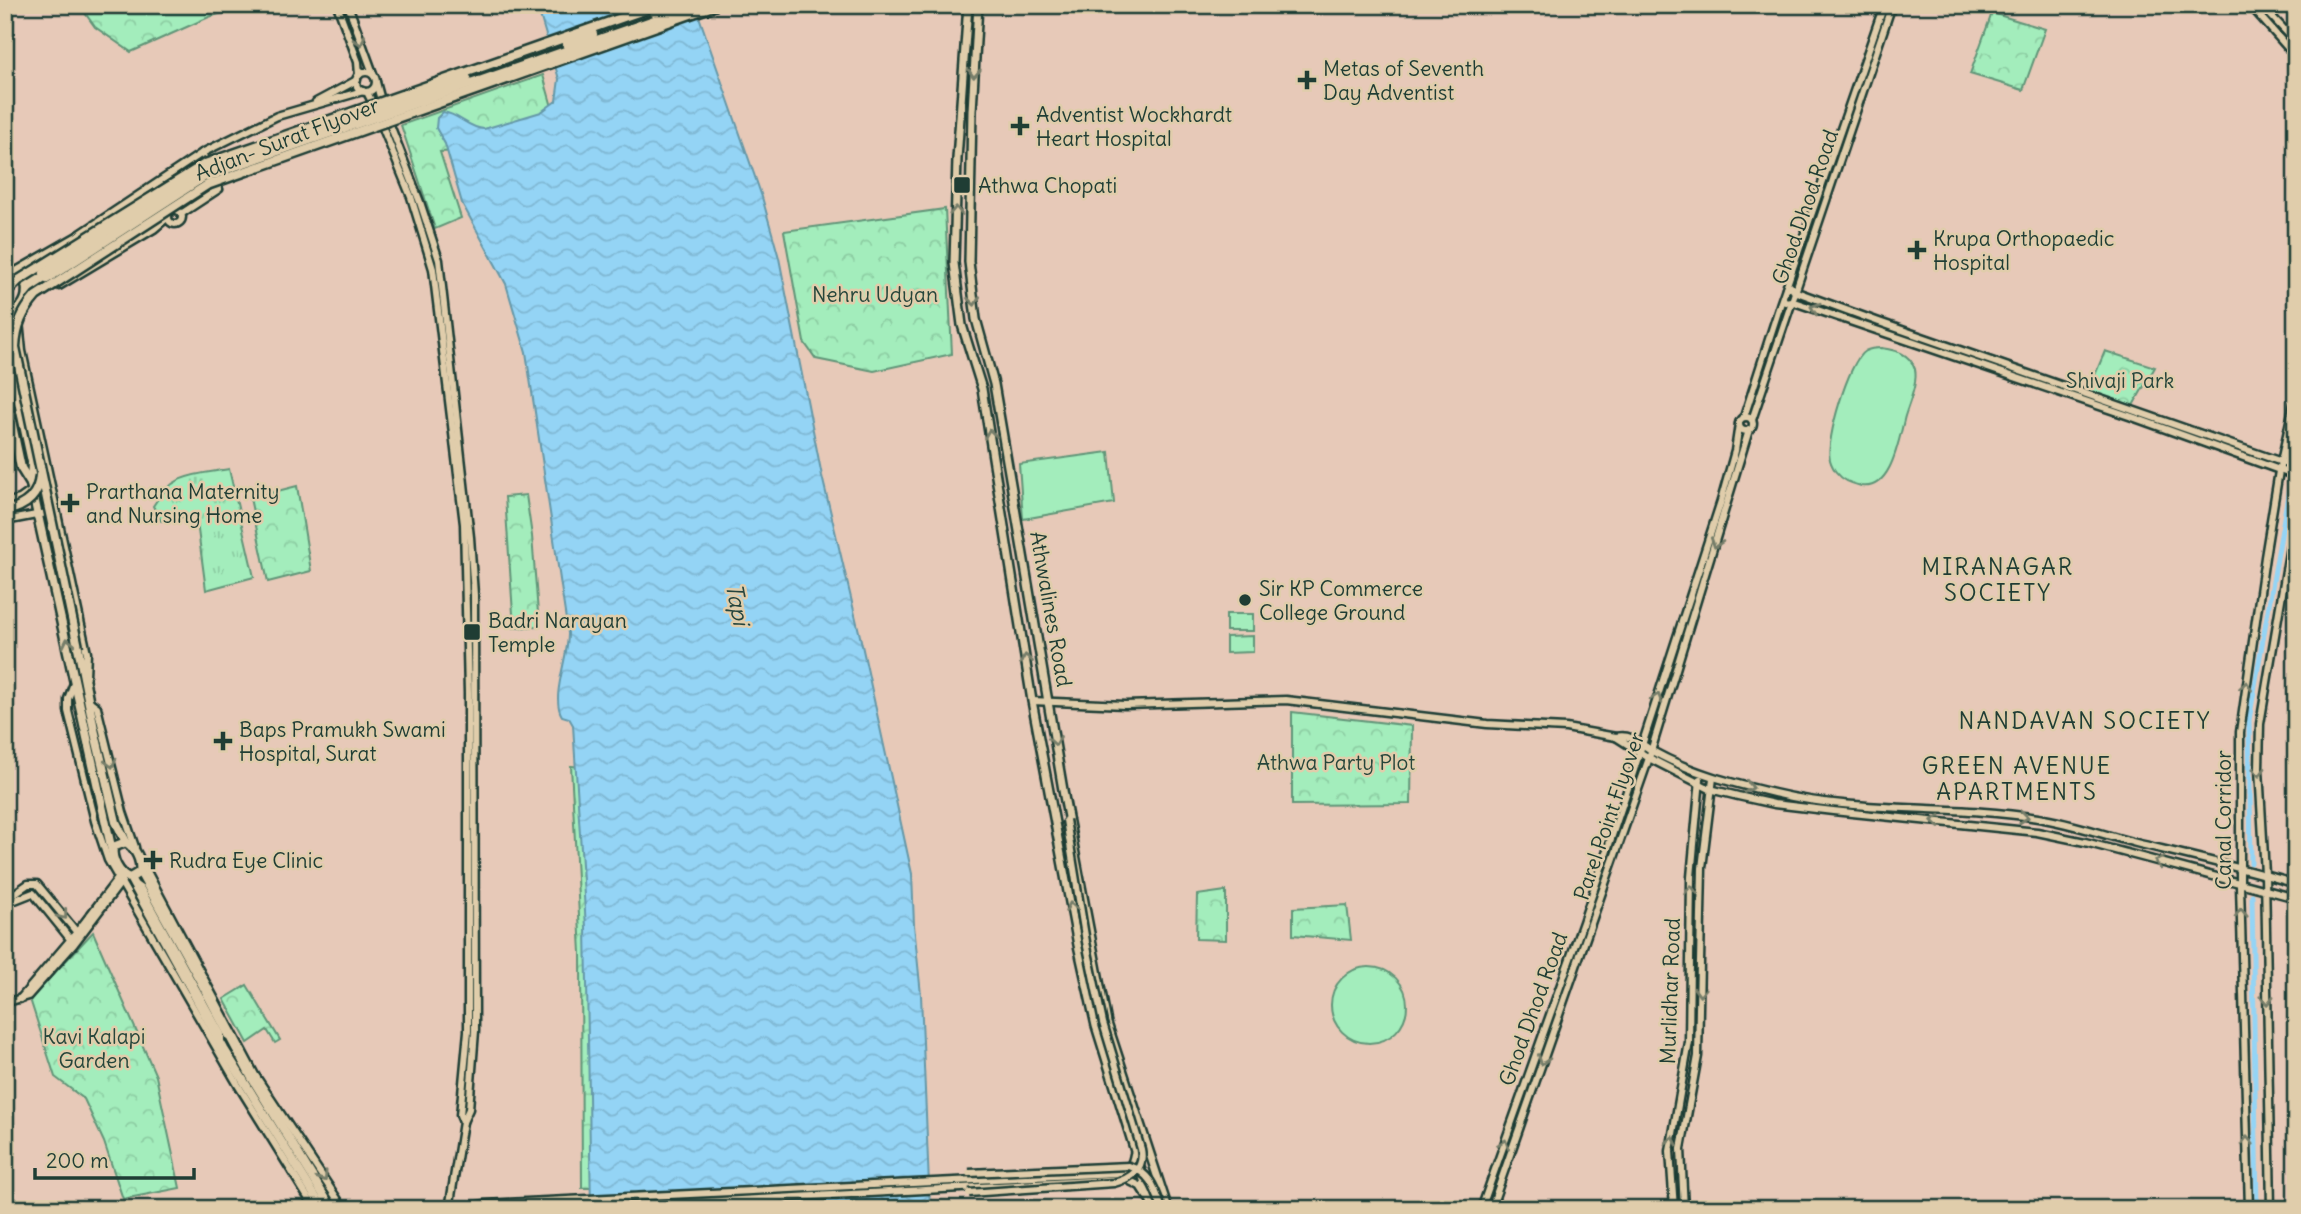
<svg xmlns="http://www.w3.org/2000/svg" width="2301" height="1214" font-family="Delius,sans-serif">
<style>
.grass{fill:url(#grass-tufts);stroke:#619578;stroke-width:2}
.forest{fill:url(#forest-crowns);stroke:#619578;stroke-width:2}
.pitch{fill:#a3edbc;stroke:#619578;stroke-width:2}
.water{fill:url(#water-waves);stroke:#6598a8;stroke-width:2}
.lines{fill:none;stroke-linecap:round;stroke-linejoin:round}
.canal{stroke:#94d4f5;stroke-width:5}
.secondary-casing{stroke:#1f3d34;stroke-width:11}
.primary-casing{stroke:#1f3d34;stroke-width:12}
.highway-casing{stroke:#1f3d34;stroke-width:13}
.secondary{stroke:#e0cdab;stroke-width:6}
.primary{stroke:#e0cdab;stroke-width:7}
.highway{stroke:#e0cdab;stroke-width:8}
.secondary-bridge-casing{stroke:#1f3d34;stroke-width:11;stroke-linecap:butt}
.highway-bridge-casing{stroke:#1f3d34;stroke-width:13;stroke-linecap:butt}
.secondary-bridge{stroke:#e0cdab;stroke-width:6}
.highway-bridge{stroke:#e0cdab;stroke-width:8}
.oneway{stroke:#767e6a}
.poi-dot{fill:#1f3d34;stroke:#e0cdab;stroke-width:2.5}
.labels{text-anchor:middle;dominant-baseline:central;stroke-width:5;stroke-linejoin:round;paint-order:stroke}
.poi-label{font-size:21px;fill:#1f3d34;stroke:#e0cdab;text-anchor:start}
.street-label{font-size:21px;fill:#1f3d34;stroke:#e0cdab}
.park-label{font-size:21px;fill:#26463b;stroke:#e0cdab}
.neighbourhood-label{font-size:23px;letter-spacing:2px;fill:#1f3d34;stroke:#e0cdab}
.water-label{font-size:23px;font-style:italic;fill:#25453e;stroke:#e0cdab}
</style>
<defs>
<pattern id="grass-tufts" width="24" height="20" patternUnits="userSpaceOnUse" patternTransform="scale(1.75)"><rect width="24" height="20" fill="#a3edbc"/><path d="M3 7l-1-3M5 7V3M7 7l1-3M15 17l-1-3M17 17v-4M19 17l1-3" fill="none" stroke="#8ccca2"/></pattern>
<pattern id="forest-crowns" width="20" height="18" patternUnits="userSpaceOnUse" patternTransform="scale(1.75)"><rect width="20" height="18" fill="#a3edbc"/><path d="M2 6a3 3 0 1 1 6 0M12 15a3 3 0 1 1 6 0" fill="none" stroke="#8ccca2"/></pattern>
<pattern id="water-waves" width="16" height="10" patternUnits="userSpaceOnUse" patternTransform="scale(1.75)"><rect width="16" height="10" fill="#94d4f5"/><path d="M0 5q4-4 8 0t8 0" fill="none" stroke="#7fb7d3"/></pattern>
</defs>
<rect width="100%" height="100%" fill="#e7c9b8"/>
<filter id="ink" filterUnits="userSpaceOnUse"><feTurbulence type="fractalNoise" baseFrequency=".0143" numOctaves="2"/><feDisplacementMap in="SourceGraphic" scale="14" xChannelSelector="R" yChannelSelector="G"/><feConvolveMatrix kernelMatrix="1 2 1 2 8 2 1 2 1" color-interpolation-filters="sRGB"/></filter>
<g filter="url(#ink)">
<path class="grass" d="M229 469 254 577 206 590 196 515 161 521 153 506C173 473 193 475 229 469Z"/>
<g class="forest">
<polygon points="92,5 248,5 209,17 131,52 95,27 85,13"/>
<polygon points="1992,13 2045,29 2023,90 1970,74"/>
<polygon points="543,75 563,146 440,152 461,218 435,229 401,125"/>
<polygon points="945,209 952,354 874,371 816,359 804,342 784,231"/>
<polygon points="2105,351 2155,367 2131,409 2087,394"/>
<polygon points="297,486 311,571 268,582 250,498"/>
<polygon points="526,495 532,536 539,626 514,628 505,497"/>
<polygon points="1292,712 1412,726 1411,804 1292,805"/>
<polygon points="571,766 585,767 595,1188 582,1188 581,953"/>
<polygon points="1226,891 1226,940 1196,939 1197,895"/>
<polygon points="1347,905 1351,940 1293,935 1293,908"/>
<polygon points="93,932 156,1076 180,1188 123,1199 104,1142 84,1099 55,1077 30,999"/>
<polygon points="247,985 280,1040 275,1043 267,1030 248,1043 224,999"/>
</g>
<g class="pitch">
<path d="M1881 348C1895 350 1910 353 1915 369 1918 383 1909 403 1905 416 1899 438 1892 491 1861 486 1853 484 1843 481 1838 474 1835 472 1831 464 1830 460 1825 442 1849 360 1865 351 1869 349 1877 348 1881 348Z"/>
<polygon points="1109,452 1114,503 1023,519 1019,464"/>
<rect x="1226" y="614" width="27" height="17"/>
<polygon points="1253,636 1253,652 1226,653 1226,637"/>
<circle cx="1369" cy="1005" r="38"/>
</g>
<path class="water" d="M537 5H695L762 197 779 258 822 476 860 636 912 874 914 925 921 995 930 1209H591L586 927 573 725 569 718 562 716C550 697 569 656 568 633L526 352 506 284 462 203 445 144 436 128 437 118 443 112C459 114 468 128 484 129L541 112 556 101 559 79Z"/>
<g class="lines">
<g class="canal">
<polyline points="2293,461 2296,449"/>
<polyline points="2251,863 2249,720 2290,483"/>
<polyline points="2252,895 2257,1209"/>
</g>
<g class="secondary-casing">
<g id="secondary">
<polyline points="337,5 358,62 359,75"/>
<polyline points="348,5 374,76"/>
<polyline points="2250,5 2296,57"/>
<polyline points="2261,5 2296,42"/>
<circle cx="366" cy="82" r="10"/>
<polyline points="376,82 382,104"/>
<polyline points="367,92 375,108"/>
<polyline points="316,102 357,80"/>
<polyline points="387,117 420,202 439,260 470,537 474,595 475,1031 469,1109 463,1122 449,1209"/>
<polyline points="380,121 411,197 433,269 464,524 468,693 468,1031 460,1115 463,1122"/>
<circle cx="175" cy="217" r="7"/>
<polyline points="181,214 219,189 202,153"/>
<polyline points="16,271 77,236 202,153 277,116 363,91"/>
<polyline points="59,286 154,229 168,217"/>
<polyline points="1786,288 1791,287 1794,291 1879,322 2296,467"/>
<polyline points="1783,298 1785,302 1791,301 2135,418 2296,476"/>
<polyline points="18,311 22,351 87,653 86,676"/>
<polyline points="1744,417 1781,302 1884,5"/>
<circle cx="1746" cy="424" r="7"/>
<polyline points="1752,420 1892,5"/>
<polyline points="5,503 20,499 34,489"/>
<polyline points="5,521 52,512"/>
<polyline points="74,683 68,699 68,711 95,821 108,860 238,1085 315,1209"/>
<polyline points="89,701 97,707 123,812 135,847"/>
<polyline points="1032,701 1125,705 1286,700 1487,724 1566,728 1616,737"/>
<polyline points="141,860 255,1075 344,1209"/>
<polyline points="134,884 141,889 221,1034 221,1042"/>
<path d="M2296 884C2243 868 2190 856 2136 843 2104 835 2071 823 2038 818 1951 804 1860 814 1774 793 1732 783 1692 773 1654 752 1642 745 1631 733 1616 737L1649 758 1710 789 1738 796 1774 804 1833 811 2037 832 2085 842 2296 898"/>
<polyline points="5,900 28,884 37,884 79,935"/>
<polyline points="5,904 33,893 71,940"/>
<polyline points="20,999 77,932 119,877"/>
<polyline points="5,1003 28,996 74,944 122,881"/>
<path d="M455 1209 485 1204 1116 1173C1128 1171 1132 1166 1134 1154"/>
<polyline points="573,1209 1126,1179 1140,1186 1147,1197"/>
<polyline points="1481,1209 1583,922 1632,776 1721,501 1735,451 1739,424"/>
<polyline points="1491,1209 1649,758 1749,430"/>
<polyline points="1674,1209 1670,1151 1689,1042 1691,877 1700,779"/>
<polyline points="1684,1209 1681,1149 1698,1056 1702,868 1713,778"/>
<polyline points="2249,1209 2240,885 2240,732 2265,557 2279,471 2296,394"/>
<polyline points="2271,1209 2265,874 2259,769 2260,724 2296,511"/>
</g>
</g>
<g class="primary-casing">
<g id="primary">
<polyline points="968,5 957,159 954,263 962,325 982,389 1032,701 1078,945 1096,1026 1153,1209"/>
<polyline points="978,5 972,111 969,262 976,319 994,384 1064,796 1107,1023 1168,1209"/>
<path d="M5 268C34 273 33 309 5 316"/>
</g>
</g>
<g class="highway-casing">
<g id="highway">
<polyline points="26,284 44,273"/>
<polyline points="27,292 47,279"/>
<polyline points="5,337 32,462 31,484"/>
<polyline points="5,392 21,468 31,484 112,851"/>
<polyline points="78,647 94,729 116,822 126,842"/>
<path d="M126 842C136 849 142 861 140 872L130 878C119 875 111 859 113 847Z"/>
<polyline points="140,872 201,982 252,1078 332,1209"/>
<polyline points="130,878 224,1049 323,1209"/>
</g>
</g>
<use href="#secondary" class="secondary"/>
<use href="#primary" class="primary"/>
<use href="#highway" class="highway"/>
<g class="secondary-bridge-casing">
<g id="secondary-bridge">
<path d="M969 1173 1129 1166C1151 1173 1155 1189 1162 1209"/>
<path d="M969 1193 1114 1183C1132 1178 1145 1168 1141 1149L1103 1023 1086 942 1066 820"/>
</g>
</g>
<g class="highway-bridge-casing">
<g id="highway-bridge">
<polyline points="654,12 674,5"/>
<polyline points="566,44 593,34"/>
<polyline points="44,273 199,173 467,78"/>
<polyline points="47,279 204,177 697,5"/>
<polyline points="5,294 19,280 205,164 658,5"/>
<path d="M5 511C24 507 39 497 40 475"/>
<path d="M78 647 15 347C16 326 22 312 36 296L207 185 716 5"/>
</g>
</g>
<use href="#secondary-bridge" class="secondary-bridge"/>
<use href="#highway-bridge" class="highway-bridge"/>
</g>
<defs><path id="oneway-chevron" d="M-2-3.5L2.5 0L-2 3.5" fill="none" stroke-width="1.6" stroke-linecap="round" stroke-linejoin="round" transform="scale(1.75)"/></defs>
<g class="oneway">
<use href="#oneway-chevron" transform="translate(360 41) rotate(70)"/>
<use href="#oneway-chevron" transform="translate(974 73) rotate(93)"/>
<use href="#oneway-chevron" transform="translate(956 211) rotate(-88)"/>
<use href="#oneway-chevron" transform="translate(974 301) rotate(83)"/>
<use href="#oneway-chevron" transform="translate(1815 308) rotate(-162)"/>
<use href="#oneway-chevron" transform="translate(990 434) rotate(-99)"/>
<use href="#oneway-chevron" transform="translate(1716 543) rotate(108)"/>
<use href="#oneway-chevron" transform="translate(68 643) rotate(-102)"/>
<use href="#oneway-chevron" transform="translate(1026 659) rotate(-98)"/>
<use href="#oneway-chevron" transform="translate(2246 686) rotate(-82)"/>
<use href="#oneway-chevron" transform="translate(1657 698) rotate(-73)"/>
<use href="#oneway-chevron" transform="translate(1055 741) rotate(81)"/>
<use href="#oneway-chevron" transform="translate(111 763) rotate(76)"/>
<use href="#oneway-chevron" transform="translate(2259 772) rotate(88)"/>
<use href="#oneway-chevron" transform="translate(1749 787) rotate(12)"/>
<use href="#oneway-chevron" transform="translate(2024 817) rotate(6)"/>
<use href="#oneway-chevron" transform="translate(1936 821) rotate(-174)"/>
<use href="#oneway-chevron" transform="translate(2159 862) rotate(-165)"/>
<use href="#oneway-chevron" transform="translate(1691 890) rotate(-90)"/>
<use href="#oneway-chevron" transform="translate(1071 907) rotate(-101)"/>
<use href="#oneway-chevron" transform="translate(2241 913) rotate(-92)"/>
<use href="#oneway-chevron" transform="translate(63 915) rotate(52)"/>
<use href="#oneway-chevron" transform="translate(1700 992) rotate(92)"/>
<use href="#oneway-chevron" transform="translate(2267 1000) rotate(89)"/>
<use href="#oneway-chevron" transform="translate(1543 1060) rotate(109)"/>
<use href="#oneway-chevron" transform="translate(1672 1141) rotate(-80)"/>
<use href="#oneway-chevron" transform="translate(2247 1141) rotate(-92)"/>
<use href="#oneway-chevron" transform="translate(1504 1144) rotate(-71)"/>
<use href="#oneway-chevron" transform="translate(323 1177) rotate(56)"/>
</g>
</g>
<g class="poi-dot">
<path d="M1303.5 69.5h7v7h7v7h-7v7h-7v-7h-7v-7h7z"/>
<path d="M1016.5 115.5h7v7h7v7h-7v7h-7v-7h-7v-7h7z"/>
<rect x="953" y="176" width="18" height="18" rx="3.5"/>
<path d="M1913.5 239.5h7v7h7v7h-7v7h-7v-7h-7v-7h7z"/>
<path d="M66.5 492.5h7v7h7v7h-7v7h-7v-7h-7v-7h7z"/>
<circle cx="1245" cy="600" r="7"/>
<rect x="463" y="623" width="18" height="18" rx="3.5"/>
<path d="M219.5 730.5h7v7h7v7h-7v7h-7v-7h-7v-7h7z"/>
<path d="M149.5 849.5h7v7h7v7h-7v7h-7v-7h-7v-7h7z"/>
</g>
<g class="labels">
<g class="poi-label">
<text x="1323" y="68">Metas of Seventh<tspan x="1323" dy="24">Day Adventist</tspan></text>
<text x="1036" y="114">Adventist Wockhardt<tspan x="1036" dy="24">Heart Hospital</tspan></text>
<text x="978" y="185">Athwa Chopati</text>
<text x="1933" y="238">Krupa Orthopaedic<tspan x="1933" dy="24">Hospital</tspan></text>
<text x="86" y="491">Prarthana Maternity<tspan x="86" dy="24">and Nursing Home</tspan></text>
<text x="1259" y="588">Sir KP Commerce<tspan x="1259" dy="24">College Ground</tspan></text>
<text x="488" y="620">Badri Narayan<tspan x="488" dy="24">Temple</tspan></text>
<text x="239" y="729">Baps Pramukh Swami<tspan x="239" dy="24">Hospital, Surat</tspan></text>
<text x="169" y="860">Rudra Eye Clinic</text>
</g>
<g class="street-label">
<text transform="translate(287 139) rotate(-21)">Adjan- Surat Flyover</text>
<text transform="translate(1805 207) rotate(-71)">Ghod Dhod Road</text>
<text transform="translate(1051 609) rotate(80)">Athwalines Road</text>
<text transform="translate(1609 816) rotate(-71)">Parel Point Flyover</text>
<text transform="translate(2223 820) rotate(-90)">Canal Corridor</text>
<text transform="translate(1670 991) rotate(-88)">Murlidhar Road</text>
<text transform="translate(1533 1009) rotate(-70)">Ghod Dhod Road</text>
</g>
<g class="park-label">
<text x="875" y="294">Nehru Udyan</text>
<text x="2120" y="380">Shivaji Park</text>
<text x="1336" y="762">Athwa Party Plot</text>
<text x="94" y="1036">Kavi Kalapi<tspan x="94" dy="24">Garden</tspan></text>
</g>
<g class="neighbourhood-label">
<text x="1998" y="566">MIRANAGAR<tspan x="1998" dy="26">SOCIETY</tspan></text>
<text x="2085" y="720">NANDAVAN SOCIETY</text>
<text x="2017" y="765">GREEN AVENUE<tspan x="2017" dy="26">APARTMENTS</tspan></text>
</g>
<g class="water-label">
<text transform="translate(738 604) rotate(79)">Tapi</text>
</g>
</g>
<rect width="2301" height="1214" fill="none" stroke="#e0cdab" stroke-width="28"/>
<rect x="14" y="14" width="2273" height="1186" fill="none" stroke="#1f3d34" stroke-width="2.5" filter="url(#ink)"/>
<path d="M35 1168v10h159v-10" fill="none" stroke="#1f3d34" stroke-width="3.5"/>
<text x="46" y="1168" font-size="21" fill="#1f3d34" stroke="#e0cdab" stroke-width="5" paint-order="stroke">200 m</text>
</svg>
